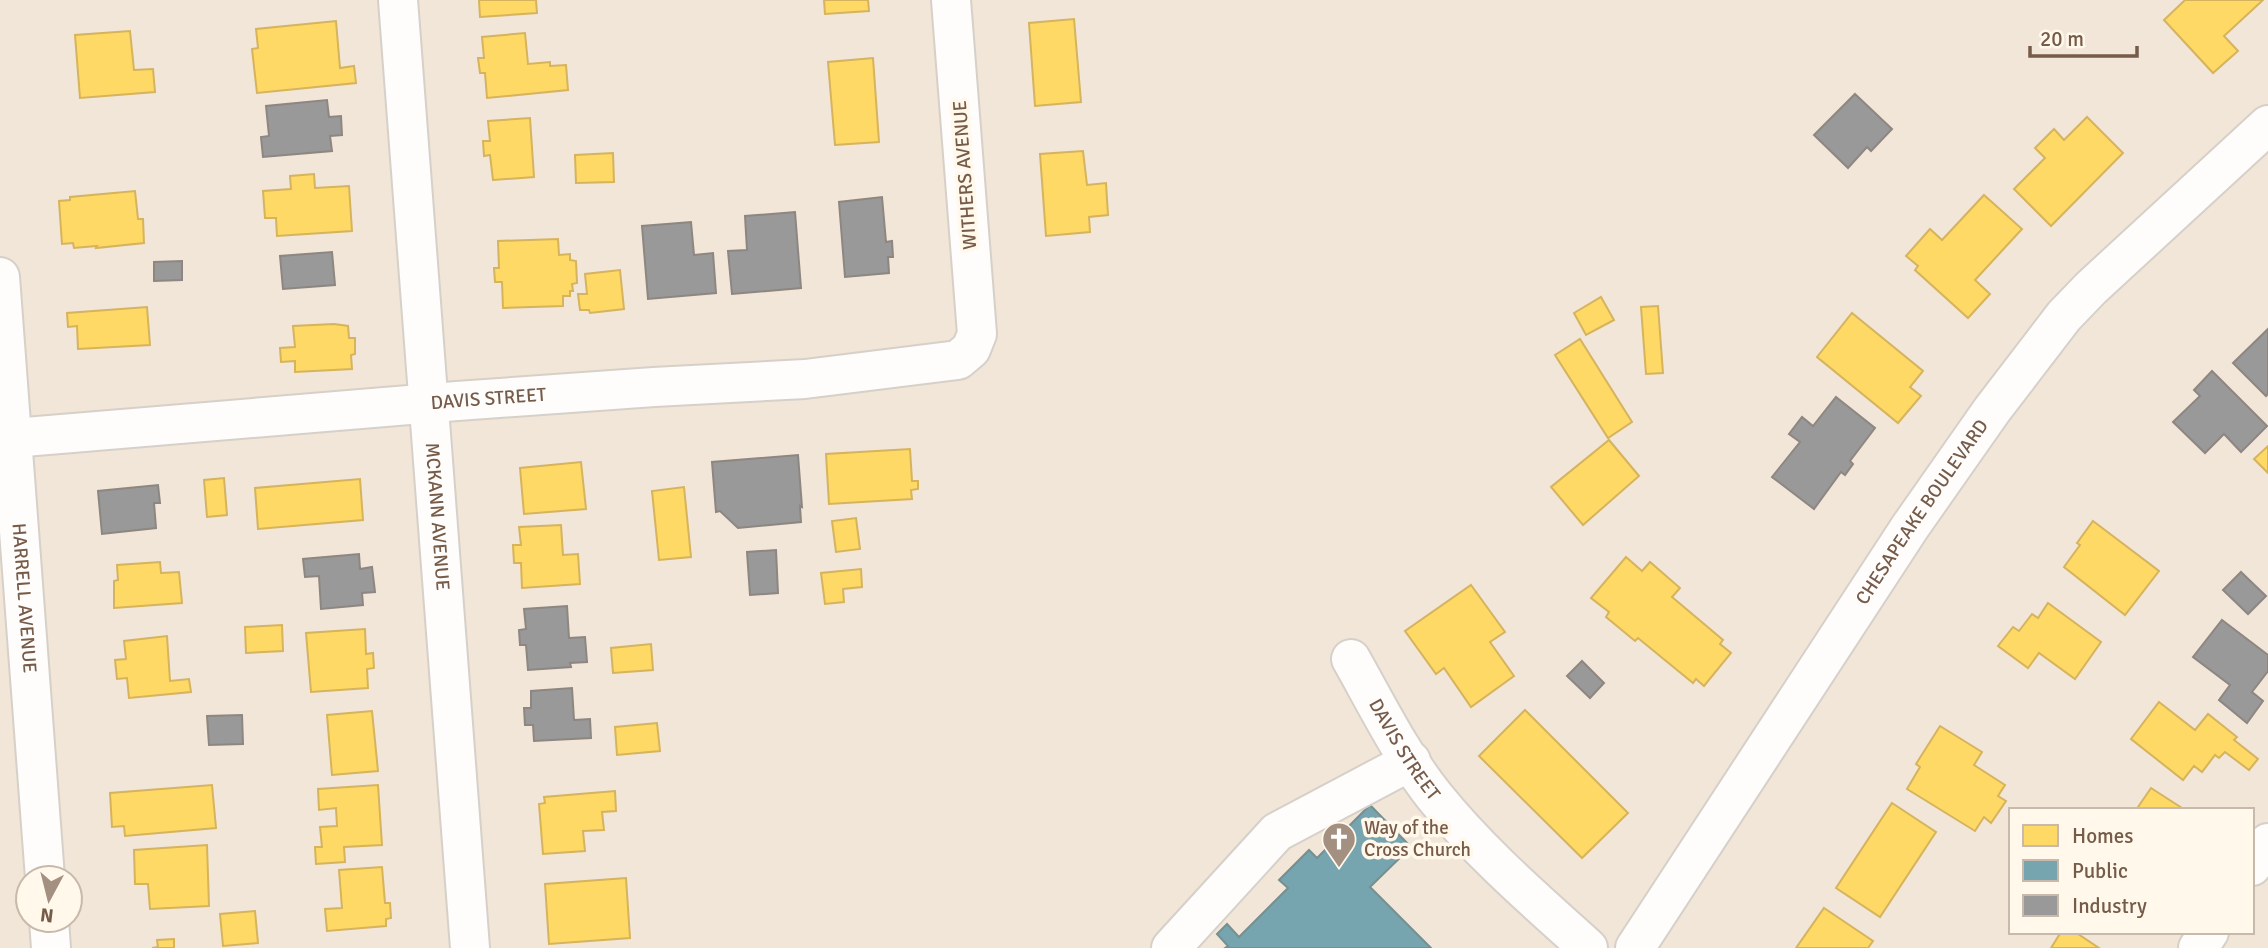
<svg xmlns="http://www.w3.org/2000/svg" width="2268" height="948" font-family="Signika,sans-serif">
<style>
.residential{fill:#f1e6d7;fill-rule:evenodd}
.homes{fill:#ffd966;stroke:#d6b35d;stroke-width:2}
.public{fill:#76a5af;stroke:#768f90;stroke-width:2}
.industry{fill:#999;stroke:#8e8681;stroke-width:2}
.lines{fill:none;stroke-linecap:round;stroke-linejoin:round}
.minor-casing{stroke:#d6d0c9;stroke-width:42}
.minor{stroke:#fefdfc;stroke-width:38}
.labels{text-anchor:middle;dominant-baseline:central;stroke-width:7;stroke-linejoin:round;paint-order:stroke}
.street-label{font-size:19px;fill:#765b49;stroke:#fff8eb}
.poi-label{font-size:19px;fill:#765b49;stroke:#fff8eb;text-anchor:start}
</style>
<rect width="100%" height="100%" fill="#f7f3ea"/>
<path class="residential" d="M0 0H2268V948H0ZM2011 810H2252V932H2011ZM28 878H70V920H28Z"/>
<g class="homes">
<polygon points="479,0 536,0 537,13 480,17"/>
<polygon points="824,0 868,0 869,11 825,14"/>
<polygon points="2185,0 2263,0 2224,36 2238,51 2213,73 2164,20"/>
<polygon points="1074,19 1081,102 1035,106 1029,23"/>
<polygon points="336,21 340,68 354,66 356,83 257,93 252,49 258,48 256,29"/>
<polygon points="130,31 134,70 153,69 155,92 80,98 75,35"/>
<polygon points="525,33 528,64 550,62 550,66 566,65 568,90 487,98 485,73 480,73 478,58 484,58 482,37"/>
<polygon points="873,58 879,142 835,145 828,62"/>
<polygon points="2087,117 2123,153 2051,226 2014,189 2045,158 2035,148 2054,129 2064,140"/>
<polygon points="530,118 534,177 493,180 490,155 484,156 483,141 490,141 488,121"/>
<polygon points="1083,151 1087,185 1106,183 1108,215 1089,217 1090,232 1046,236 1040,154"/>
<polygon points="613,153 614,182 576,183 575,155"/>
<polygon points="314,174 315,188 349,186 352,231 277,236 276,218 265,218 263,191 291,189 290,176"/>
<polygon points="135,191 138,219 143,219 144,243 96,248 97,246 74,248 73,243 62,244 59,201 70,200 70,197"/>
<polygon points="1984,195 2022,229 1975,280 1990,294 1968,318 1915,270 1918,266 1906,256 1930,229 1942,240"/>
<polygon points="558,239 559,255 570,254 570,260 576,261 577,283 572,284 573,291 570,291 570,296 563,296 563,306 503,308 502,282 495,282 494,268 499,268 498,241"/>
<polygon points="620,270 624,309 590,313 589,310 580,310 578,294 587,294 585,274"/>
<polygon points="1601,297 1614,320 1586,335 1574,313"/>
<polygon points="1658,306 1663,373 1646,374 1641,307"/>
<polygon points="147,307 150,345 78,349 77,326 68,327 67,313"/>
<polygon points="1852,313 1923,371 1910,387 1921,396 1898,423 1817,357"/>
<polygon points="334,324 348,326 349,338 355,338 355,354 351,355 352,369 295,372 295,361 281,362 280,348 295,347 293,326"/>
<polygon points="1580,339 1632,422 1608,438 1555,355"/>
<polygon points="1609,440 1639,476 1583,525 1551,487"/>
<polygon points="2268,446 2268,473 2254,459"/>
<polygon points="910,449 912,481 918,481 918,489 911,490 912,499 829,504 826,454"/>
<polygon points="581,462 586,509 524,514 520,468"/>
<polygon points="224,478 227,515 207,517 204,480"/>
<polygon points="360,479 363,520 258,529 255,488"/>
<polygon points="684,487 691,557 659,560 652,491"/>
<polygon points="856,518 860,549 836,552 832,521"/>
<polygon points="2093,521 2159,571 2125,615 2064,567 2080,545 2077,543"/>
<polygon points="561,525 563,555 578,554 580,584 522,588 521,563 514,563 513,545 521,545 519,527"/>
<polygon points="1626,557 1642,571 1650,562 1680,588 1672,597 1723,640 1720,644 1731,653 1704,686 1696,679 1693,683 1638,638 1635,641 1606,617 1609,612 1591,598"/>
<polygon points="160,562 161,573 179,572 182,603 114,608 114,581 118,580 117,565"/>
<polygon points="861,569 862,587 843,589 844,602 825,604 821,573"/>
<polygon points="1471,585 1505,632 1490,642 1514,676 1471,707 1444,668 1436,674 1405,631"/>
<polygon points="2048,603 2101,642 2075,679 2039,653 2028,668 1998,646 2013,627 2019,631 2032,614 2038,618"/>
<polygon points="282,625 283,651 246,653 245,627"/>
<polygon points="365,629 366,654 373,653 374,668 367,669 368,688 311,692 306,633"/>
<polygon points="167,636 170,681 189,679 191,692 129,698 127,678 117,679 115,660 126,659 124,641"/>
<polygon points="651,644 653,670 613,673 611,648"/>
<polygon points="2159,702 2195,730 2208,714 2237,737 2234,740 2258,759 2249,770 2225,752 2219,758 2215,755 2202,772 2194,766 2183,780 2131,739"/>
<polygon points="1525,710 1628,813 1582,858 1479,756"/>
<polygon points="372,711 378,771 332,775 327,715"/>
<polygon points="657,723 660,751 617,755 615,727"/>
<polygon points="1940,726 1982,752 1974,765 2005,785 1998,796 2006,801 1991,823 1984,817 1975,831 1907,789 1920,767 1916,764"/>
<polygon points="212,785 216,828 125,836 124,826 112,827 110,793"/>
<polygon points="378,785 382,845 344,847 345,862 316,864 315,847 322,847 320,827 337,826 336,808 319,810 318,789"/>
<polygon points="2151,788 2185,810 2136,810"/>
<polygon points="615,791 616,811 602,812 604,830 583,831 585,851 543,854 539,804 545,803 544,797"/>
<polygon points="1892,803 1936,832 1880,917 1836,888"/>
<polygon points="207,845 209,906 150,909 148,884 135,884 134,850"/>
<polygon points="382,867 385,903 390,903 391,918 386,919 386,926 327,931 325,909 342,908 339,870"/>
<polygon points="626,878 630,938 549,944 545,884"/>
<polygon points="1824,908 1873,941 1868,948 1796,948"/>
<polygon points="255,911 258,943 223,946 220,914"/>
<polygon points="2061,932 2075,932 2099,948 2051,948"/>
<polygon points="174,939 174,948 152,948 158,947 157,940"/>
</g>
<polygon class="public" points="1370,805 1411,847 1370,887 1431,948 1225,948 1228,946 1217,934 1227,924 1239,937 1288,888 1279,880 1309,850 1317,858"/>
<g class="industry">
<polygon points="1855,94 1892,129 1871,151 1867,147 1848,168 1814,135"/>
<polygon points="327,100 329,117 341,116 342,135 330,136 332,151 263,157 261,137 269,136 266,106"/>
<polygon points="882,197 886,242 892,241 893,257 888,257 889,273 845,277 839,202"/>
<polygon points="795,212 801,288 732,294 728,251 747,250 745,216"/>
<polygon points="691,222 694,255 713,253 716,293 648,299 642,226"/>
<polygon points="332,252 335,285 283,289 280,256"/>
<polygon points="182,261 182,280 154,281 154,262"/>
<polygon points="2268,329 2268,394 2266,396 2233,363"/>
<polygon points="2212,371 2267,426 2241,452 2224,434 2205,453 2173,422 2200,396 2194,390"/>
<polygon points="1836,397 1875,428 1850,461 1853,464 1845,475 1841,472 1814,509 1772,477 1800,442 1789,434 1802,417 1813,426"/>
<polygon points="798,455 802,507 800,506 801,522 738,528 720,511 716,512 712,462"/>
<polygon points="158,485 160,503 154,503 156,528 102,534 98,491"/>
<polygon points="776,550 778,593 750,595 747,552"/>
<polygon points="359,554 360,569 372,567 375,592 362,593 363,605 321,609 319,576 305,577 303,559"/>
<polygon points="2241,572 2266,596 2248,614 2223,590"/>
<polygon points="567,606 569,638 585,637 587,662 570,663 571,667 528,670 526,645 520,645 519,630 526,629 524,609"/>
<polygon points="2222,620 2268,655 2268,671 2252,692 2263,701 2247,723 2219,700 2230,685 2193,657"/>
<polygon points="1582,661 1604,683 1590,698 1567,676"/>
<polygon points="572,688 574,720 590,719 591,738 534,741 533,725 525,725 524,708 531,708 531,691"/>
<polygon points="242,715 243,744 209,745 207,716"/>
</g>
<g class="lines">
<g class="minor-casing">
<g id="minor">
<path id="s1" d="M398 0 470 948"/>
<path id="s2" d="M0 277 45 878"/>
<path id="s3" d="M0 439 457 401 654 387 805 379 958 360 971 349 977 334 951 0"/>
<path id="s4" d="M1351 659C1377 705 1402 756 1435 797 1480 853 1535 900 1588 948"/>
<polyline points="2252,866 2268,843"/>
<polyline points="49,920 51,948"/>
<polyline points="1171,948 1277,832 1411,761"/>
<path id="s5" d="M1635 948 1910 527 1992 410 2064 316 2091 288 2268 125"/>
<polyline points="2198,948 2209,932"/>
</g>
</g>
<use href="#minor" class="minor"/>
</g>
<defs>
<g id="church-pin" transform="scale(1.75)"><path d="M0 17L-7.5 6A9.5 9.5 0 1 1 7.5 6Z" fill="#a39081" stroke="#fff8eb"/><path d="M-1.2-6h2.4v3.5h3.3v2.4h-3.3V6h-2.4V-.1h-3.3v-2.4h3.3Z" fill="#fff"/></g>
</defs>
<g fill-rule="evenodd">
<use href="#church-pin" x="1339" y="839"/>
</g>
<g class="labels">
<g class="street-label">
<text transform="translate(965 175) rotate(-94)">WITHERS AVENUE</text>
<text stroke="none"><textPath href="#s3" startOffset="490">DAVIS STREET</textPath></text>
<text stroke="none"><textPath href="#s5" startOffset="522">CHESAPEAKE BOULEVARD</textPath></text>
<text stroke="none"><textPath href="#s1" startOffset="518">MCKANN AVENUE</textPath></text>
<text stroke="none"><textPath href="#s2" startOffset="322">HARRELL AVENUE</textPath></text>
<text stroke="none"><textPath href="#s4" startOffset="105">DAVIS STREET</textPath></text>
</g>
<g class="poi-label">
<text x="1364" y="828">Way of the<tspan x="1364" dy="22">Cross Church</tspan></text>
</g>
</g>
<rect x="2009" y="808" width="245" height="126" fill="#fff8eb" stroke="#c8b9aa" stroke-width="2"/>
<rect x="2023" y="825" width="35" height="21" fill="#ffd966" stroke="#c8b9aa" stroke-width="2"/>
<text x="2072" y="843" font-size="21" fill="#765b49">Homes</text>
<rect x="2023" y="860" width="35" height="21" fill="#76a5af" stroke="#c8b9aa" stroke-width="2"/>
<text x="2072" y="878" font-size="21" fill="#765b49">Public</text>
<rect x="2023" y="895" width="35" height="21" fill="#999999" stroke="#c8b9aa" stroke-width="2"/>
<text x="2072" y="913" font-size="21" fill="#765b49">Industry</text>
<g transform="translate(49 899) rotate(187)"><circle r="33" fill="#fff8eb" stroke="#c8b9aa" stroke-width="2"/>
<path d="M0-5L12 26L0 18L-12 26Z" fill="#a39081"/>
<text y="-10" font-size="19" font-weight="bold" text-anchor="middle" fill="#765b49">N</text>
</g>
<path d="M2030 46v10h107v-10" fill="none" stroke="#765b49" stroke-width="3.5"/>
<text x="2040" y="46" font-size="21" fill="#765b49" stroke="#fff8eb" stroke-width="5" paint-order="stroke">20 m</text>
</svg>
